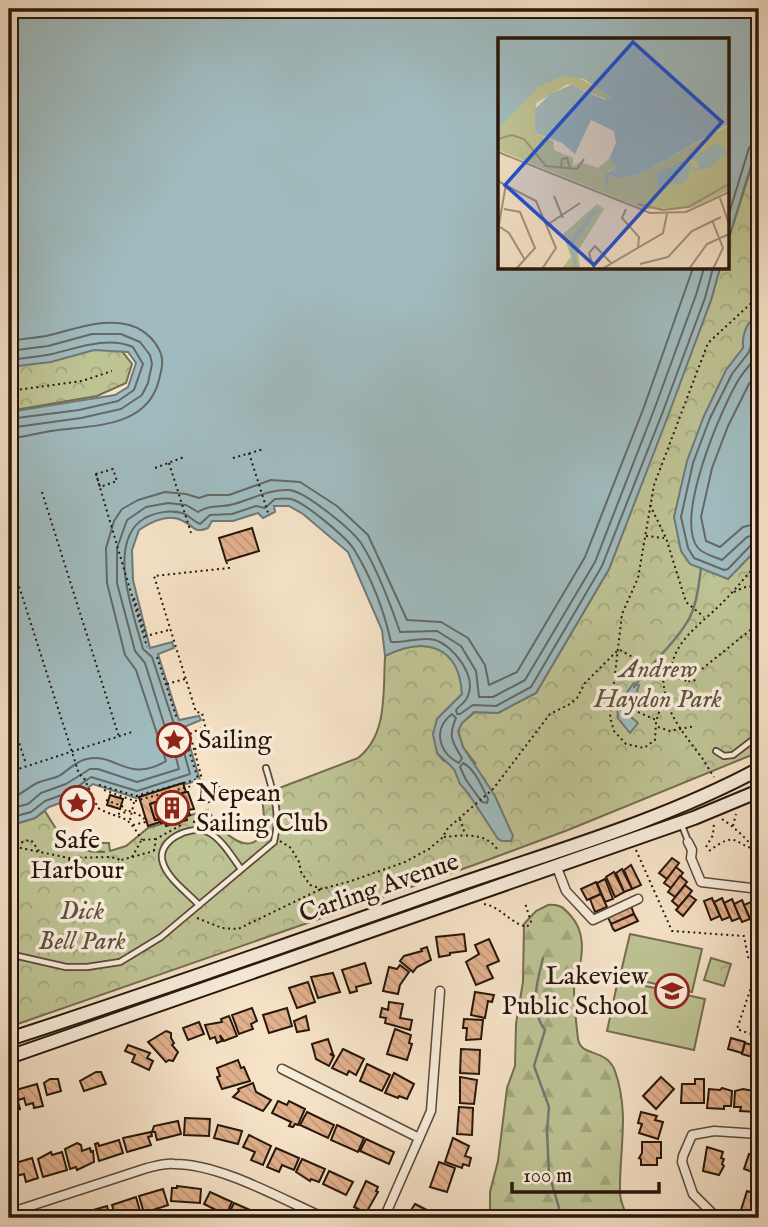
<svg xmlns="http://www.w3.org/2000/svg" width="768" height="1227" font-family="'IM FELL English',serif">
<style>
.forest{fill:url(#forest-firs);stroke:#746d50;stroke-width:2}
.park{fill:url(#park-crowns);stroke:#746d50;stroke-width:2}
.garden{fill:#bec394;stroke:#746d50;stroke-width:2}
.water{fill:#a0bbbf;stroke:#707977;stroke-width:2}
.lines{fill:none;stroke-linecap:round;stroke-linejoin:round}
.shore{stroke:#646965;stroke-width:2}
.stream{stroke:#707977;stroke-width:2.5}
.building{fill:url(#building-back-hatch);stroke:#29170b;stroke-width:2}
.service-casing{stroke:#5c4a3a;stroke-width:8}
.minor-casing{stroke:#5c4a3a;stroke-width:11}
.secondary-casing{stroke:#29170b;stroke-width:16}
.path{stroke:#29170b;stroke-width:2;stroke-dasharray:2 3.5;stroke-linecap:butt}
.service{stroke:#f8ecdb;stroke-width:4.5}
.minor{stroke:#f8ecdb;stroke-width:8}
.secondary{stroke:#f8ecdb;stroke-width:12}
.labels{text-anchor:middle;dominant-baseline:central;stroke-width:7;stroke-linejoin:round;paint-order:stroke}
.park-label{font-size:26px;font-style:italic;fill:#5d533b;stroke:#f8ecdb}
.poi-label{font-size:26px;fill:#29170b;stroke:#f8ecdb;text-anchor:start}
.street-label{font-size:26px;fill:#29170b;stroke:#f8ecdb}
.inset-river{fill:none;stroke:#a0bbbf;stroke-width:3.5}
.inset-road{fill:none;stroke:#a3917c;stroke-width:2}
.view{fill:#1d4ed8;fill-opacity:0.15;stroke:#1d4ed8;stroke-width:3.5}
.inset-edge{fill:none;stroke:#29170b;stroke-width:3.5}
</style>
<defs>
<pattern id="forest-firs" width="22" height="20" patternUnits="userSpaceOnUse" patternTransform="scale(1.75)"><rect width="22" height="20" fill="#bec394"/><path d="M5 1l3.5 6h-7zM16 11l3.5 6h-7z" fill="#a3a77e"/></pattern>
<pattern id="park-crowns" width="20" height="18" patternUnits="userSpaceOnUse" patternTransform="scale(1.75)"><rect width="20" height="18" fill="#bec394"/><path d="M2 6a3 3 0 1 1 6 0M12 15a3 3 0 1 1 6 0" fill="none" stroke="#a3a77e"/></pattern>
<pattern id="building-back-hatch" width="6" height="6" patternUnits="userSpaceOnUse" patternTransform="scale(1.75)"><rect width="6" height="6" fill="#e1b08d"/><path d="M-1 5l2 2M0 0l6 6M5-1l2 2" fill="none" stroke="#c19778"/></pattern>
</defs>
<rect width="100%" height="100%" fill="#f5e2c7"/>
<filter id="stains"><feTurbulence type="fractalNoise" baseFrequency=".00286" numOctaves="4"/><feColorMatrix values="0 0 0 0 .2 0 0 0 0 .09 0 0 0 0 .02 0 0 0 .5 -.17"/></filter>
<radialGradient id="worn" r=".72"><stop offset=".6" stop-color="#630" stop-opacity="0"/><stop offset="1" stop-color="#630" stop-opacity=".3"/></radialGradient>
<path class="forest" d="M548 905C560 904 563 907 571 916 585 932 583 951 579 971 578 976 574 979 574 986 574 1003 576 1022 578 1039 581 1058 606 1047 615 1071 630 1114 619 1150 620 1193 620 1201 625 1210 627 1218H496L490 1211V1192L498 1161 507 1088 515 1066 516 1024 523 982 524 924 536 911Z"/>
<g class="park">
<path d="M759 143V752L568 830 474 865 9 1027V826L35 818 45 811C62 839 70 853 105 852L97 851V843H109L110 851 126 846 148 828 208 810C234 855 275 859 261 795L358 758C388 735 383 691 385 656 424 636 460 645 462 694L437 719V753L444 761 475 763 463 747 458 731 462 723 475 712 498 713 536 693 609 569 711 300 720 268H728V241Z"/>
<polygon points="118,346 132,364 126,383 97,396 9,411 9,361"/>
<polygon points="711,958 731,964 724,986 704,980"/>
</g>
<g class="garden">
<polygon points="630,934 702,949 692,992 620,976"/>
<polygon points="618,980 705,999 694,1050 607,1031"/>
</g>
<g class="water">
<path d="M9 9H759V139L728 241V40H500V268H720L711 300 668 416 609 569 536 693 498 713 474 712 462 723 458 731 463 747 495 796 513 836 511 841H502L498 839 468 793 460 784 454 769 437 753 433 734 437 719 462 694C459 645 424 636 385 656L382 630 348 552 303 514 289 506H274L275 512 263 518 258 513 233 521H212L208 528C194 534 194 526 183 521 169 513 151 522 139 530L132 550 133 580 150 648 172 642 174 648 158 654 179 720 199 716 201 720 184 727 200 780 136 798 93 784 74 798 49 807 35 818 9 826V412L115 395 128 387 136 363 128 352 94 350 51 362 9 367Z"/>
<path d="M759 313V331L755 336 759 340V547L728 579 690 564 681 551 674 517 687 461 704 416 726 370 743 348C742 332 747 323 759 313Z"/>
<polygon points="634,683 639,685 635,698 629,705 630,716 638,723 630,733 618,718 617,705"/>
</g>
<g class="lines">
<g class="shore">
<polyline points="728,217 749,148 753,143 759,142"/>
<path d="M9 341C21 339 34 338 46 336 73 330 97 319 125 324 141 327 155 338 161 354 164 363 161 371 159 380 147 429 91 425 51 431 37 433 23 438 9 438"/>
<polyline points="759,344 751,345 749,352 732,374 710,418 693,463 681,517 688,548 694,558 724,570 728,569 752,544 759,542"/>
<polyline points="9,351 48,346 92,334 121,334 140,342 150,355 152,364 148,383 142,395 121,409 81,418 9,428"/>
<path d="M759 353C753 361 745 370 739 379 721 409 674 518 698 548 703 554 715 557 722 560L747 537 759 534"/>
<path d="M9 360C23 358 38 357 52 354 78 348 107 336 133 347L143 364 134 390 118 401 79 410 9 419"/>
<polyline points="759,370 749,384 728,426 712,468 701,517 706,541 720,547 743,527 759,523"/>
<path d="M452 714 456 718C448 736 452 742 462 758L459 763C439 753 432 729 452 714Z"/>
<path d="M463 763C475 769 482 787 488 799L487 803 482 802 466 780 460 767Z"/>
<path d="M9 799C24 794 25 789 37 783 44 780 52 779 59 776 68 771 75 761 87 759 115 752 128 784 166 761L136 670 125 655 107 583 106 548 114 521 122 509 138 500 165 492 186 494 199 498 208 495H229L271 480 300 482 337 506 368 535 407 620 441 622 468 638 485 665 489 685 517 672 585 557 644 407 693 268"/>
<path d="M9 809 28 804 41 793 66 784 90 769H98L137 782 179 769 169 732 164 724 145 663 135 651 117 583V548L127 520 146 507 168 503 186 505 198 512C210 504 221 508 234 504 252 499 270 489 289 490 305 491 352 530 361 543 376 566 391 606 400 632L437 631 461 646 476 671 479 697H493L525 680 595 562 654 410 696 295 704 268"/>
<path d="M9 818 31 812 45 801 70 792 91 777 137 791 190 774 177 727 173 721 152 657 143 649C134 615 105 541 145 518 156 512 170 510 182 513 189 515 193 521 200 524L210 515 232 514 256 506 265 508 275 499C280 499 286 498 291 499 304 502 349 539 355 551 372 579 384 611 391 642 405 643 421 636 435 640 454 646 478 677 467 698 465 702 459 706 456 710L457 714H460L473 705 496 706 531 687 602 566 662 414 705 298 713 268"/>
</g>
<g class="stream">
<path d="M634 687C651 663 676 643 690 617 697 602 699 584 701 568"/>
<path d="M543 958C537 982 529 1009 545 1030L534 1066 549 1107 547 1131 549 1174 562 1218"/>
</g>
</g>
<g class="building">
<polygon points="252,528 259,551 226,561 219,538"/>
<polygon points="183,783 186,792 150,804 155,820 159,819 160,822 148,826 139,797"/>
<polygon points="218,783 223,798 205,803 201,788"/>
<polygon points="186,792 188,792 194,809 188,810 190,815 186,816 187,820 166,826 165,822 161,823 159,819 155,820 150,804"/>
<polygon points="110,795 123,799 120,809 107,805"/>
<polygon points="672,858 679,863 667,879 659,873"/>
<polygon points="631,865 641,885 632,889 624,870"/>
<polygon points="676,867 683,873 671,888 664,883"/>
<polygon points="622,869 632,889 624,892 616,873"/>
<polygon points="614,872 624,892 615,897 606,877"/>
<polygon points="680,876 687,882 675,897 668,892"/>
<polygon points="605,879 613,899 605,902 597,883"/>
<polygon points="596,882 601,894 587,900 581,889"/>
<polygon points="685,885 692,891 679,907 672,901"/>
<polygon points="601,894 607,907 595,912 590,899"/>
<polygon points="689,895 696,900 683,916 676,910"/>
<polygon points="712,898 720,916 711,920 704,901"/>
<polygon points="722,898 730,917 722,920 714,902"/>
<polygon points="732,899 740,918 732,921 724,903"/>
<polygon points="742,900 750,919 742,922 734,904"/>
<polygon points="753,901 759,920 752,923 744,905"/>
<polygon points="631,906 634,914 612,924 610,922 608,917"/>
<polygon points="634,914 638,921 615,931 613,929 611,924"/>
<polygon points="464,934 466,951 450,953 450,955 439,957 436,937"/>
<polygon points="489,939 499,961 487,966 493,978 476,985 466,962 479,954 475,945"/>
<polygon points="427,947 431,960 417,967 413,972 400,961 404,956 422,951 421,949"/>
<polygon points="365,963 371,983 356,987 357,991 350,993 342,970"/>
<polygon points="400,965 409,972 400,985 398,994 383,991 389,967 397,969"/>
<polygon points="333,973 340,992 318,998 311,977"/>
<polygon points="308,982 315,1002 297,1008 289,988"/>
<polygon points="475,992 494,995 492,1002 488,1001 485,1018 471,1015"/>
<polygon points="389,1002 403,1004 400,1018 412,1020 410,1030 385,1023 386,1018 380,1017 382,1008 388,1010"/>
<polygon points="252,1008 257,1021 251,1024 253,1029 239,1034 232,1015"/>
<polygon points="287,1008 292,1026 269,1033 263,1015"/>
<polygon points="229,1016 237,1036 224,1041 220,1035 222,1041 217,1043 215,1037 210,1039 205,1025 222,1022 221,1019"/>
<polygon points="306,1016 309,1030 297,1032 294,1021"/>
<polygon points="464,1019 483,1020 481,1039 466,1040 467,1028 463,1028"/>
<polygon points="199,1022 204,1034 188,1040 183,1028"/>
<polygon points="395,1029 411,1035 409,1043 412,1044 407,1060 387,1054"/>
<polygon points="166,1031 171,1033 171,1038 174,1043 172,1045 178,1052 173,1061 169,1060 166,1062 148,1042"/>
<polygon points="731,1038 745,1042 742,1053 728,1049"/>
<polygon points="328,1039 333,1054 330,1054 334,1056 329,1066 316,1059 312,1044"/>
<polygon points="745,1043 759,1047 756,1058 742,1054"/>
<polygon points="128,1045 150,1053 147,1058 153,1061 149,1070 132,1062 135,1055 125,1051"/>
<polygon points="343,1049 364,1059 356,1075 349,1071 347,1075 332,1068"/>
<polygon points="461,1049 480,1050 479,1074 460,1073"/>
<polygon points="238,1060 241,1068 244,1067 250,1081 222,1089 217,1077 220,1076 217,1068"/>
<polygon points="367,1064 390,1075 382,1091 360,1081"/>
<polygon points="96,1072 101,1072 106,1084 84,1091 80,1081"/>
<polygon points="394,1073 414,1084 407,1099 399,1096 398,1098 385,1093"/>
<polygon points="460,1077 477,1080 474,1104 460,1103"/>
<polygon points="661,1077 674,1089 656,1109 643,1096"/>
<polygon points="50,1079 58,1079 61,1091 47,1095 44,1083"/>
<polygon points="695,1079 704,1079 704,1103 681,1103 682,1084 695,1084"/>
<polygon points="253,1083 256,1092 271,1100 263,1111 233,1097 239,1091 238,1089"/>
<polygon points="37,1084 43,1106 34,1108 33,1103 26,1105 24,1098 19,1100 16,1090"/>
<polygon points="722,1088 732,1091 731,1106 724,1106 724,1109 707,1108 709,1089 720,1090"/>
<polygon points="743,1089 759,1092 757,1112 740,1111 741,1107 734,1107 735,1091"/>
<polygon points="15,1090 20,1109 10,1112 9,1092"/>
<polygon points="278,1101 287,1105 289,1101 305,1109 298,1125 295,1124 293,1127 289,1126 291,1122 272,1113"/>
<polygon points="459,1107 473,1108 472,1135 457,1134"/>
<polygon points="307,1112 334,1125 328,1138 300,1125"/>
<polygon points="641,1112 657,1116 655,1120 663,1122 658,1139 639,1133 642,1124 638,1123"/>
<polygon points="185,1118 210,1119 209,1136 184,1135"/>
<polygon points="178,1121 181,1134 157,1140 155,1132 152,1132 154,1126"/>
<polygon points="218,1125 242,1131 238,1144 214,1138"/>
<polygon points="337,1125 364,1138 358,1152 331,1140"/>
<polygon points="151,1132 152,1136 148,1137 151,1145 127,1152 123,1138"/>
<polygon points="249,1135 271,1146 263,1165 251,1160 255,1152 243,1147"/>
<polygon points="453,1138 469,1146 465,1156 471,1158 469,1166 463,1164 462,1168 445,1162"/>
<polygon points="366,1139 394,1152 389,1164 360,1151"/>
<polygon points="119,1140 123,1153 99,1161 95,1144 98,1143 99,1146"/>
<polygon points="642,1142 661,1142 661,1158 657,1158 657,1165 641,1165 641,1159 639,1158 642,1153"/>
<polygon points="77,1143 81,1145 82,1151 90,1148 91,1152 93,1151 94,1162 77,1170 76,1167 70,1169 65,1149"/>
<polygon points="707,1147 723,1152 721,1158 724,1159 722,1164 724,1166 719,1175 703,1171"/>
<polygon points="276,1148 299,1158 294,1170 282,1165 279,1172 267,1167"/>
<polygon points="51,1152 52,1155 62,1152 67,1170 43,1177 38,1159"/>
<polygon points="749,1154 759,1157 758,1174 744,1169"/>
<polygon points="32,1158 38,1178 26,1182 24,1174 12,1177 9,1165"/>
<polygon points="302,1159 325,1169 319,1182 311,1179 310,1181 296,1172"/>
<polygon points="439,1162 455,1168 447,1192 430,1187"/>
<polygon points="329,1171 353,1182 346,1195 323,1184"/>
<polygon points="366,1181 378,1187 376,1191 378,1192 366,1213 354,1207"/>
<polygon points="177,1186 201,1189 200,1203 171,1201 172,1188 177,1188"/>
<polygon points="163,1189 168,1205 144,1213 139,1196"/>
<polygon points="747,1191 759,1195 758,1215 741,1210"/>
<polygon points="210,1192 232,1202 226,1215 204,1204"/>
<polygon points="136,1197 140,1211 116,1218 112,1205"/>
<polygon points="234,1203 259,1214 257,1218 234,1218 228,1215"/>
<polygon points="415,1204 427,1210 424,1217 427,1218 406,1218"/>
<polygon points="107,1206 110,1218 85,1218 83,1213"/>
</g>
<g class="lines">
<g class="service-casing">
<g id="service">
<polyline points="716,751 724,756 733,755 759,735"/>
<polyline points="681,823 688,841"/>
<path d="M199 905C188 893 168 879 163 863 155 841 190 824 208 832 222 839 232 857 241 869"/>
<path d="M9 954 66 967H87L120 962 161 937 274 842C281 815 274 795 266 768"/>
</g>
</g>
<g class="minor-casing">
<g id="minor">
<polyline points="688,842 692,850 691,858 701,882 759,889"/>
<polyline points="556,865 566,891 593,920 638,899"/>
<polyline points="282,1069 419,1138"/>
<path d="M9 1213 147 1168C156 1166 165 1163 174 1164 221 1164 281 1199 325 1218"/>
<polyline points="384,1218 431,1111 440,991"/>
<polyline points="717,1218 693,1194 682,1162 683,1156 692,1135 714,1131 759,1134"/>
</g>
</g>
<g class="secondary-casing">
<g id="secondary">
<path d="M9 1039C158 991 306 938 454 886 556 851 664 820 759 769"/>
<polyline points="9,1057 694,818 759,791"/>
</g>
</g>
<g class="path">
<path d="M759 187C755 202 753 220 759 236"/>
<polyline points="9,391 82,381 112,371"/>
<polyline points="249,453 269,516"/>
<polyline points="233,458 264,449"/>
<polyline points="169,463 191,533"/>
<polyline points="155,468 184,457"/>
<polyline points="96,474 100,487 117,481 113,469 96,474 147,647"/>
<polyline points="42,492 119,737"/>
<polyline points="650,505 666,538 686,602 704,617"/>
<polyline points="646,536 664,538"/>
<path d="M9 555 79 774 84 778 98 808C123 822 124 810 142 840"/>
<path d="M734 592C742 588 750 584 759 588"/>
<polyline points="134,598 146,636 169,630"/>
<polyline points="754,635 759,625"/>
<polyline points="620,650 663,674 687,681 759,623"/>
<polyline points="157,657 177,719"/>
<path d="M663 675C664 711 679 727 699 754 705 761 709 770 714 777"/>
<path d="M671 675C671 641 702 624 723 602 736 589 747 575 759 561"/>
<polyline points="688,681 699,680"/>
<polyline points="167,684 185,679"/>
<polyline points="664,696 656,722 655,740 644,748 626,744 614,731 610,717 622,614 638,578 654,485 708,343 759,296"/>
<polyline points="9,712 26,764"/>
<polyline points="638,712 656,720"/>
<polyline points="658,727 670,731 695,726"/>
<polyline points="195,749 200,747 207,739 205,726"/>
<polyline points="9,772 132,732"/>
<polyline points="99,785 136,796 198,779 182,729"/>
<polyline points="104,790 135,801 203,783 190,734 205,726 202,713 196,712 154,576 229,568 226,561"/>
<polyline points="106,800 122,806 126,811"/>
<polyline points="118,814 131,811 143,817 146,822 133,825"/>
<polyline points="460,819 465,834"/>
<path d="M722 819C737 829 749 841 759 855"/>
<polyline points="130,820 134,802"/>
<polyline points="193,822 202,820 203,822"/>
<polyline points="733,826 736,814"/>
<path d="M444 837C462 835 486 832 497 849"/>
<polyline points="143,840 155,839"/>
<polyline points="280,841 291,848 299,862 301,872 310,885 322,889 351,881 405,862 429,849 442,838 448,828 493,789 550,714 570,704 577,698 585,683 618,650"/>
<polyline points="17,846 24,841 31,840 39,851"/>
<polyline points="706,847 713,835 714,823"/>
<polyline points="9,848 16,847 69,858 111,857 121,860"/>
<polyline points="636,850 672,931 744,936 748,957 758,967 737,1029 759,1037"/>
<polyline points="154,851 156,839 181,825"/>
<path d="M709 851C739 829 732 845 759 850"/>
<polyline points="132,857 141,841"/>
<polyline points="69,859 71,865"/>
<polyline points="118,864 121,860 154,851"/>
<path d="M484 904C501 907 510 923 527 927L531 922 525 903"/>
<polyline points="197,918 222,928 238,929 321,889"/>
</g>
<use href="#service" class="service"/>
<use href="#minor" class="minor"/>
<use href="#secondary" class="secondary"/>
</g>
<defs>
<g id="sight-ring" transform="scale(1.75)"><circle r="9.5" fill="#f8ecdb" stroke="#8f2418" stroke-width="1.5"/><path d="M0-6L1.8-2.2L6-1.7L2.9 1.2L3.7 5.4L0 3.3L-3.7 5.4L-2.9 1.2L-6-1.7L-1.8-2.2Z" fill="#8f2418"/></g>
<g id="building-ring" transform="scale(1.75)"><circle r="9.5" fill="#f8ecdb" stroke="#8f2418" stroke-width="1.5"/><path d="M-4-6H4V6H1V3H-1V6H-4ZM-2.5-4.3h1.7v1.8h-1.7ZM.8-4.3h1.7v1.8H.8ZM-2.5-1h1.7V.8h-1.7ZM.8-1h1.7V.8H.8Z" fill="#8f2418"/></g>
<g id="school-ring" transform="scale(1.75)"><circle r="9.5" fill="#f8ecdb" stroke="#8f2418" stroke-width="1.5"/><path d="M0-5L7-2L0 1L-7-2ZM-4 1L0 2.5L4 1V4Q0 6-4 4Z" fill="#8f2418"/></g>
</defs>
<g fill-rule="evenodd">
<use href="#sight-ring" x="174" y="740"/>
<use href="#sight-ring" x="77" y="803"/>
<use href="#building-ring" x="172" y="808"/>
<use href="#school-ring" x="672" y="991"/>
</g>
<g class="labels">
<g class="park-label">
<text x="658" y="669">Andrew<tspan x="658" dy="30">Haydon Park</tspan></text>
<text x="82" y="911">Dick<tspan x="82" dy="30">Bell Park</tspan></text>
</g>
<g class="poi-label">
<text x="198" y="740">Sailing</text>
<text x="196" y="793">Nepean<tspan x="196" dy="30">Sailing Club</tspan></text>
<text x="77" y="840" text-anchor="middle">Safe<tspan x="77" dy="30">Harbour</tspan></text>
<text x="648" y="976" text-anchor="end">Lakeview<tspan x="648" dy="30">Public School</tspan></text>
</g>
<g class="street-label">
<text transform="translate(379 888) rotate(-19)">Carling Avenue</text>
</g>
</g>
<g transform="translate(498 38)">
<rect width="231" height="231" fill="#f5e2c7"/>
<path d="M99 166 106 171 80 213 82 231H63L73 219 65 196Z" fill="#bec394"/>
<path d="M72 35 113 57 110 62 70 46 38 65 37 95 55 103 56 112 75 120V128L82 124 100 130 111 121 119 128 111 133 110 142 113 136 125 141 146 134 231 87V152L193 170 145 171 0 112V89L29 57 51 41Z" fill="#bec394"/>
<path d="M0 0H231V86L146 134 125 141 112 137 107 155V137L119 128 111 121 118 105 116 93 93 82 77 116 64 105 37 95V71L52 56 73 47 107 62 113 59 86 41 65 38 40 49 0 91ZM221 104 231 119 225 117 213 130 196 134 194 129 199 132 202 126 193 120ZM192 120 188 122 193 128 189 142 185 146 159 148V135Z" fill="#a0bbbf"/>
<path class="inset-river" d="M79 231 73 205 98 172"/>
<path class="inset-road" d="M0 101 14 97 26 101 48 128 79 131 86 121M0 114 152 175 188 174 231 154M63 129 64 121 69 120 72 130M0 143 38 163 58 210 44 231M56 158 65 180M222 160 231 186M140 166 165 172 190 169 231 146M6 171 22 174 37 210 18 231M128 171 124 180 141 199 140 210M214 182 225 210 215 231M49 187 82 165M2 189 11 195 27 222M0 192 8 146M142 226 170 219 194 193 223 179M96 231 91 215 97 208 113 225M104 231 165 195 169 176M191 231 209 206 231 196"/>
<path class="view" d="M135 4 224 84 96 227 7 147Z"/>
<rect width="231" height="231" class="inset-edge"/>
</g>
<rect width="768" height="1227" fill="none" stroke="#f5e2c7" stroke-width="35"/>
<rect x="10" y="10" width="747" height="1206" fill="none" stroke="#29170b" stroke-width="3.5"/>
<rect x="18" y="18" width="733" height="1192" fill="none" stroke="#29170b" stroke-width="2"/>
<path d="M512 1182v10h147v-10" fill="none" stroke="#29170b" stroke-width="3.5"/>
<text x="523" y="1182" font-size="21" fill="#29170b" stroke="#f8ecdb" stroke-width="5" paint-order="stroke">100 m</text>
<rect width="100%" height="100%" filter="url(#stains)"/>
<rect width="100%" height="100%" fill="url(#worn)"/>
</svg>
